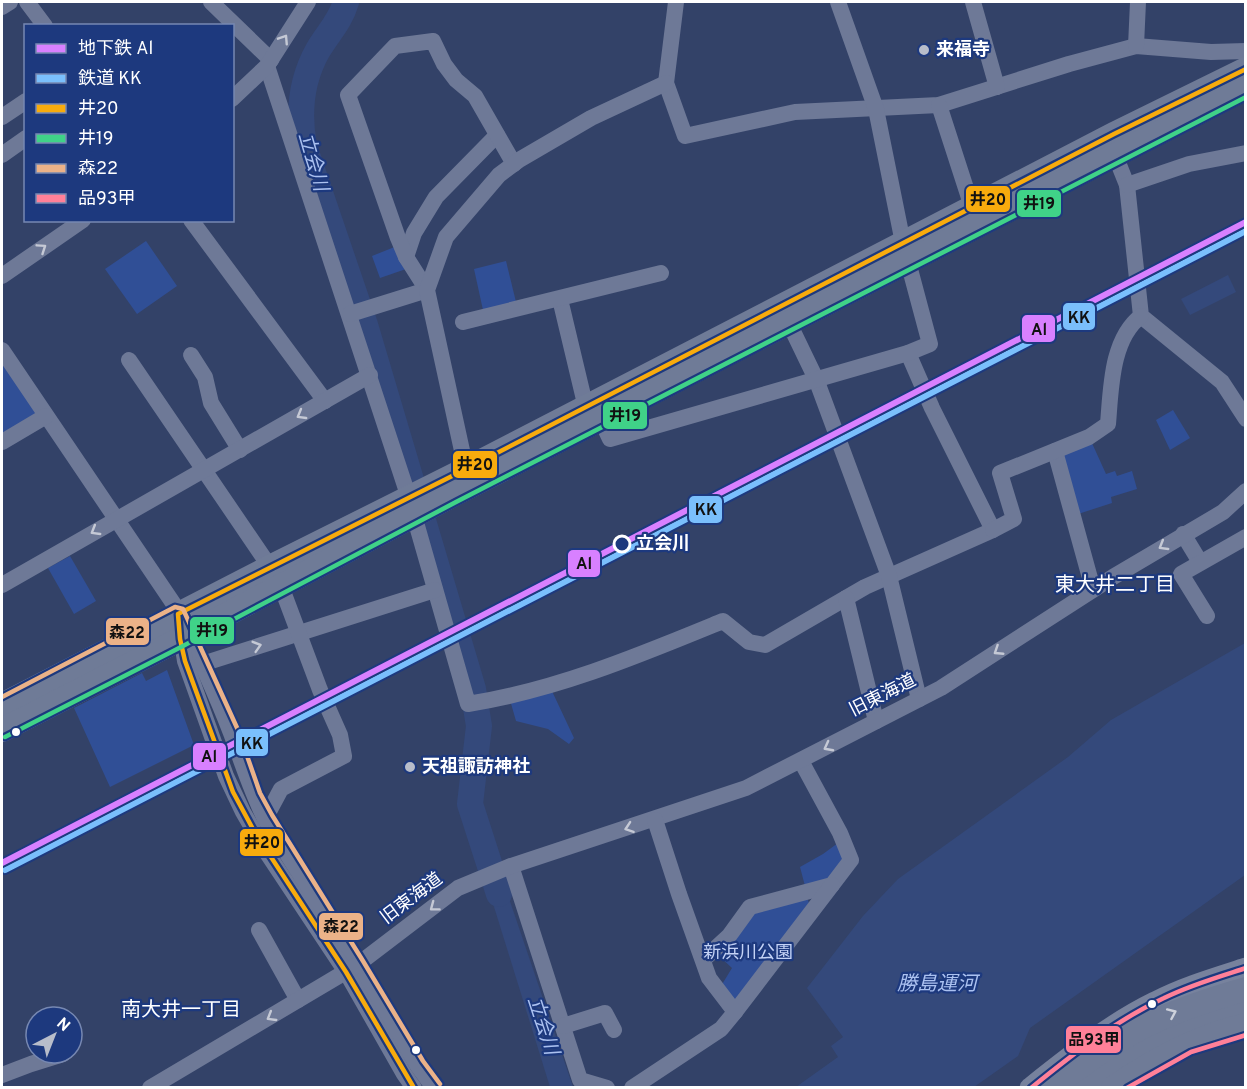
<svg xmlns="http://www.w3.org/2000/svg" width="1247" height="1089" font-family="Overpass,'Noto Sans JP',sans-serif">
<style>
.green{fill:#304f96}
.water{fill:#34497b}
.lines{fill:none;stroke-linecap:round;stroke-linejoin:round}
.river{stroke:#34497b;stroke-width:26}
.minor{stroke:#6e7997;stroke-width:16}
.major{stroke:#77829d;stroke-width:21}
.highway{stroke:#6f7b97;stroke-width:24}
.highway-bridge{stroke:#6f7b97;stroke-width:24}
.bus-1-casing{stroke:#1d397e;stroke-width:9}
.bus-2-casing{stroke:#1d397e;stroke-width:9}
.bus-3-casing{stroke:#1d397e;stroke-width:9}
.bus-4-casing{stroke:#1d397e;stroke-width:9}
.bus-1{stroke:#f8ab0d;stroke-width:4.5}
.bus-2{stroke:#40d288;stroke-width:4.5}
.bus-3{stroke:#ebb288;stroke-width:4.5}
.bus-4{stroke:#ff8098;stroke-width:4.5}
.rail-1-casing{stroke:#1d397e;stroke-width:10}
.rail-1{stroke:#7abffc;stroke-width:6}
.metro-1-casing{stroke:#1d397e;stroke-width:10}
.metro-1{stroke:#d880ff;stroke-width:6}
.oneway{stroke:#c5c9d5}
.oneway2{stroke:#cdd1db}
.poi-dot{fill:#b8bdca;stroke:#1d397e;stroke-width:2}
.stop-dot{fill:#1d397e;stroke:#fff;stroke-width:3}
.bus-dot{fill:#fff;stroke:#1d397e;stroke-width:2}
.labels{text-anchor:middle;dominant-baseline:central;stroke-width:4.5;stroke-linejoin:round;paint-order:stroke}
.poi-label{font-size:18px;font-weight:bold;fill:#fff;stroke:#1d397e;text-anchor:start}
.stop-label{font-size:18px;font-weight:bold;fill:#fff;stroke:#1d397e;text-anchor:start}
.street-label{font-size:18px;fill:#fff;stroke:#1d397e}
.park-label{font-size:18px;fill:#c4d3f6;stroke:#1d397e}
.water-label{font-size:20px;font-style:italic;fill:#abc1f0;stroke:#1d397e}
.neighbourhood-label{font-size:20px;fill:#fff;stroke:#1d397e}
.line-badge{stroke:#1d397e;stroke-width:2}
.pale-badge-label{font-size:16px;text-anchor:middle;font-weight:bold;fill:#111}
</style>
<rect width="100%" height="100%" fill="#334268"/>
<g class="green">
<polygon points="146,241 177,286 137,314 105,269"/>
<polygon points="397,246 406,269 380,278 372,256"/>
<polygon points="506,261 516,302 483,310 474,269"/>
<polygon points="2,362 39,416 2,436"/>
<polygon points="1173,410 1190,438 1170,450 1156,420"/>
<polygon points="1091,441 1106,474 1115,471 1117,476 1132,471 1137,489 1111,497 1112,503 1075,515 1060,454"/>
<polygon points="70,556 96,601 74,614 48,568"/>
<polygon points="167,670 194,745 110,787 74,708 142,673 146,681"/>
<polygon points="551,689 574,738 569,744 548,729 516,721 510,700"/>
<polygon points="838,843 845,861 828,879 805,886 800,867 823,854"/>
<polygon points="806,895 809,903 739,1000 730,999 721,986 732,968 718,955 755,912"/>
</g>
<g class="water">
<polygon points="1228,275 1236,292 1190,315 1181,299"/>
<polygon points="1245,643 1245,875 1030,1028 1018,1056 974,1087 796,1087 838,1057 831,1046 843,1037 807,988 863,916 898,879 1068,757 1111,720"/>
<polygon points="496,860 573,1087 550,1087 481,865"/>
</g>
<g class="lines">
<path class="river" d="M346 2C340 22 328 33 318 50 301 80 298 113 304 146L365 325 473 689 479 726 470 804 499 894"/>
<g class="minor">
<polyline points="27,2 45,26"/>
<polyline points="211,2 271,60"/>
<polyline points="676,2 666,83 685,136 795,112 939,105 1069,64 1136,46 1211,52 1246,51"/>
<polyline points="973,2 997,87"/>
<polyline points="2,7 10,2"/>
<polyline points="1136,46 1138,2"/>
<path d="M267 66 409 498 468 704C557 690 640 655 723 621L749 642 765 645 865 587 993 530 932 408 908 353"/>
<polyline points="232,99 267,66 308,2"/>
<polyline points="939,105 972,207"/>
<polyline points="2,117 26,101"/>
<polyline points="1111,145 1127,185 1141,316 1222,382 1246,419"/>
<polyline points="2,155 26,138"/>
<polyline points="1127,185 1189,164 1246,153"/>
<polyline points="191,220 325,401"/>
<polyline points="406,257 414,233 436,197 497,135"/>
<polyline points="2,276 83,220"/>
<polyline points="560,299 586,408"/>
<polyline points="350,314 427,290 406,257 398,238 348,95 395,46 433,41 444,64 456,80 475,96 514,164"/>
<polyline points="463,322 661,273"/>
<polyline points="789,323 816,379 889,576 919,699"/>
<path d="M2 350 173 603C194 646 214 689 231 733 242 762 251 791 265 819L357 965 417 1065 434 1088"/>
<polyline points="191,355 205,377 211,403 240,450"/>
<polyline points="129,360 270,567"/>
<polyline points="601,420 610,439 908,353 930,344 903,243 876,109 838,2"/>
<polyline points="2,442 46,416"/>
<polyline points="1055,451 1093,589"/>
<polyline points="466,469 427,290 446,237 499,175 519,160 591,118 666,83"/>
<path d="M993 530 1014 519 1000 473 1089 437 1108 424C1111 389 1111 339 1141 316"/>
<polyline points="1183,534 1200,562"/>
<polyline points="2,585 370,375"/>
<polyline points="846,598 876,721"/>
<polyline points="1207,616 1181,574 1246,537"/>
<polyline points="180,630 185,661 226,776 243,812 265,850 346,972 404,1074 414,1088"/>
<polyline points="202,664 435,590"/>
<polyline points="265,819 281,789 344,756 340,735 320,690 281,586"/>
<polyline points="511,866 580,1080 607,1088"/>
<polyline points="259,930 298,1000"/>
<polyline points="704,959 729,936 750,907 832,885 851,860 840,833 801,761"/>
<polyline points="735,1012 832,885"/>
<polyline points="563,1026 605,1013 614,1030"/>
<polyline points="2,1075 31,1064 63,1054"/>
<polyline points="150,1088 357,965 458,888 511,866 746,788 941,688 1113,577 1223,512 1246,491"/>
<polyline points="632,1088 721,1029 735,1012 709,978 679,894 655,820"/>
</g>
<path class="major" d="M1030 1088C1069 1057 1110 1024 1155 1002 1184 987 1215 978 1246 968"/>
<g class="highway">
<polyline points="2,705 270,567 466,469 1114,134 1246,69"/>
<polyline points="2,730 180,639 453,495 1246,88"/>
<path d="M1084 1088C1132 1050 1186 1023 1246 1007"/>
<path d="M1113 1088C1153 1060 1198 1036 1246 1025"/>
</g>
<path class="highway-bridge" d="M1051 1088C1084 1064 1116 1039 1153 1022 1183 1008 1214 998 1246 989"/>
<g class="bus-1-casing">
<polyline id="bus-1" points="414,1088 346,972 254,831 233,792 185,661 180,639 178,614 466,469 1114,134 1246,69"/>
</g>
<g class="bus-2-casing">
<polyline id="bus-2" points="5,737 183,646 456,502 1246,97"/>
</g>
<g class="bus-3-casing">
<polyline id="bus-3" points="2,697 175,607 183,609 238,730 260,793 272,815 363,961 423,1061 440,1084"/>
</g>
<g class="bus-4-casing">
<g id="bus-4">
<path d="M1031 1088C1073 1054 1115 1021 1164 998 1190 985 1218 977 1246 968"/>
<polyline points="1127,1088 1191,1052 1246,1035"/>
</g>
</g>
<use href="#bus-1" class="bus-1"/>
<use href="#bus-2" class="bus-2"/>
<use href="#bus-3" class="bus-3"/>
<use href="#bus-4" class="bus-4"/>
<g class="rail-1-casing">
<polyline id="rail-1" points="5,870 1246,231"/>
</g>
<use href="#rail-1" class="rail-1"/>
<g class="metro-1-casing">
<polyline id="metro-1" points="2,863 1246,222"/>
</g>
<use href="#metro-1" class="metro-1"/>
</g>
<defs><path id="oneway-chevron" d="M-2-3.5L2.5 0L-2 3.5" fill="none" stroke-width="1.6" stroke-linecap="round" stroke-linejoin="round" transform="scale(1.5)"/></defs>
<g class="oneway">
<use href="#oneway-chevron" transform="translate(284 39) rotate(-57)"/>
<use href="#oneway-chevron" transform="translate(42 248) rotate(-34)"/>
<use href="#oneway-chevron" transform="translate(301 415) rotate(150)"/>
<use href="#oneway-chevron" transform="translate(95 531) rotate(149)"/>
<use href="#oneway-chevron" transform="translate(1163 546) rotate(149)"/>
<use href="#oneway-chevron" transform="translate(257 646) rotate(-17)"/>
<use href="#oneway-chevron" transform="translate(998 651) rotate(147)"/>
<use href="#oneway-chevron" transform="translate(828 747) rotate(152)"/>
<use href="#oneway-chevron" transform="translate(629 828) rotate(161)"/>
<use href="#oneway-chevron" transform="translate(434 907) rotate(143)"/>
<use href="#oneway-chevron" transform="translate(271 1017) rotate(149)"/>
</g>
<use class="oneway2" href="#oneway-chevron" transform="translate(1172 1013) rotate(-24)"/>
<g class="poi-dot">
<circle cx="924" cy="50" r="6"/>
<circle cx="410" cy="767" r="6"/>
</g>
<circle class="stop-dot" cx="622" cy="544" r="8"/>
<g class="bus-dot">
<circle cx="16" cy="732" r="5"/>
<circle cx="1152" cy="1004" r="5"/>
<circle cx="416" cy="1050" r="5"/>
</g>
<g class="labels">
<g class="poi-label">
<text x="936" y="50">来福寺</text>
<text x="422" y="767">天祖諏訪神社</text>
</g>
<g class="stop-label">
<text x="636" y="544">立会川</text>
</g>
<g class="street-label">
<text transform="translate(883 696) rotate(-27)">旧東海道</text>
<text transform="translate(412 899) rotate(-37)">旧東海道</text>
</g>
<g class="park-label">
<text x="748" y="953">新浜川公園</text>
</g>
<g class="water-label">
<text transform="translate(312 162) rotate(74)">立会川</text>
<text x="937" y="985">勝島運河</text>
<text transform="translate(542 1026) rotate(72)">立会川</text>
</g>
<g class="neighbourhood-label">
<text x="1115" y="586">東大井二丁目</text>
<text x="181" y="1011">南大井一丁目</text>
</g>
</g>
<g class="line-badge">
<rect x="965" y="185" width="46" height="28" rx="6" fill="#f8ab0d"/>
<rect x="1016" y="189" width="46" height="29" rx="6" fill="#40d288"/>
<rect x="1062" y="302" width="34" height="29" rx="6" fill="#7abffc"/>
<rect x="1021" y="314" width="35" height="29" rx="6" fill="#d880ff"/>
<rect x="602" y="401" width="46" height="29" rx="6" fill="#40d288"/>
<rect x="452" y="450" width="46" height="29" rx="6" fill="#f8ab0d"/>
<rect x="688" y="495" width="35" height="29" rx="6" fill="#7abffc"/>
<rect x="567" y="549" width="34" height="29" rx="6" fill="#d880ff"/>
<rect x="189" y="616" width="46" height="29" rx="6" fill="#40d288"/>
<rect x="105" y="617" width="45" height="29" rx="6" fill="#ebb288"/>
<rect x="235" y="728" width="34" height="29" rx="6" fill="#7abffc"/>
<rect x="192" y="742" width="35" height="29" rx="6" fill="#d880ff"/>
<rect x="239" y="828" width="45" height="29" rx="6" fill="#f8ab0d"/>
<rect x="318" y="912" width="46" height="29" rx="6" fill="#ebb288"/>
<rect x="1065" y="1025" width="57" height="29" rx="6" fill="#ff8098"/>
</g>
<g class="pale-badge-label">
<text x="988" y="205">井20</text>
<text x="1039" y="209">井19</text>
<text x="1079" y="323">KK</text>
<text x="1039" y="335">Al</text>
<text x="625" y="421">井19</text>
<text x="475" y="470">井20</text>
<text x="706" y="515">KK</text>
<text x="584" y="569">Al</text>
<text x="212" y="636">井19</text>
<text x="127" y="638">森22</text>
<text x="252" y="749">KK</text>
<text x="209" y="762">Al</text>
<text x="262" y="848">井20</text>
<text x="341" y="932">森22</text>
<text x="1094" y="1045">品93甲</text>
</g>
<rect width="1247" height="1089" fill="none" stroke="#ffffff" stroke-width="6"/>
<rect x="24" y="24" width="210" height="198" fill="#1d397e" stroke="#7788b2" stroke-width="1.5"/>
<rect x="36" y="44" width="30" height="9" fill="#d880ff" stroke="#7788b2" stroke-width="1.5"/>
<text x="78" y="54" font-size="18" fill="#ffffff">地下鉄 Al</text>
<rect x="36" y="74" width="30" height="9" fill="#7abffc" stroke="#7788b2" stroke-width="1.5"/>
<text x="78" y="84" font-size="18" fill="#ffffff">鉄道 KK</text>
<rect x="36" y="104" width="30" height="9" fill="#f8ab0d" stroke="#7788b2" stroke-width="1.5"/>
<text x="78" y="114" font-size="18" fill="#ffffff">井20</text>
<rect x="36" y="134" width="30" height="9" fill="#40d288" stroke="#7788b2" stroke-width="1.5"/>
<text x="78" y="144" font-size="18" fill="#ffffff">井19</text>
<rect x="36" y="164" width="30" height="9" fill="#ebb288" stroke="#7788b2" stroke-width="1.5"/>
<text x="78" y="174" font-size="18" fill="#ffffff">森22</text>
<rect x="36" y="194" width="30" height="9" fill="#ff8098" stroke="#7788b2" stroke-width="1.5"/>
<text x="78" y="204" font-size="18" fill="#ffffff">品93甲</text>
<g transform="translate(54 1035) rotate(42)"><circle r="28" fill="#1d397e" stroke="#7788b2" stroke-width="1.5"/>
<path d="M0-4.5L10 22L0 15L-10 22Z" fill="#b8bdca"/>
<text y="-9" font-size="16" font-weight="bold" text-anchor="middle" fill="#ffffff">N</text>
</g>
</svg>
